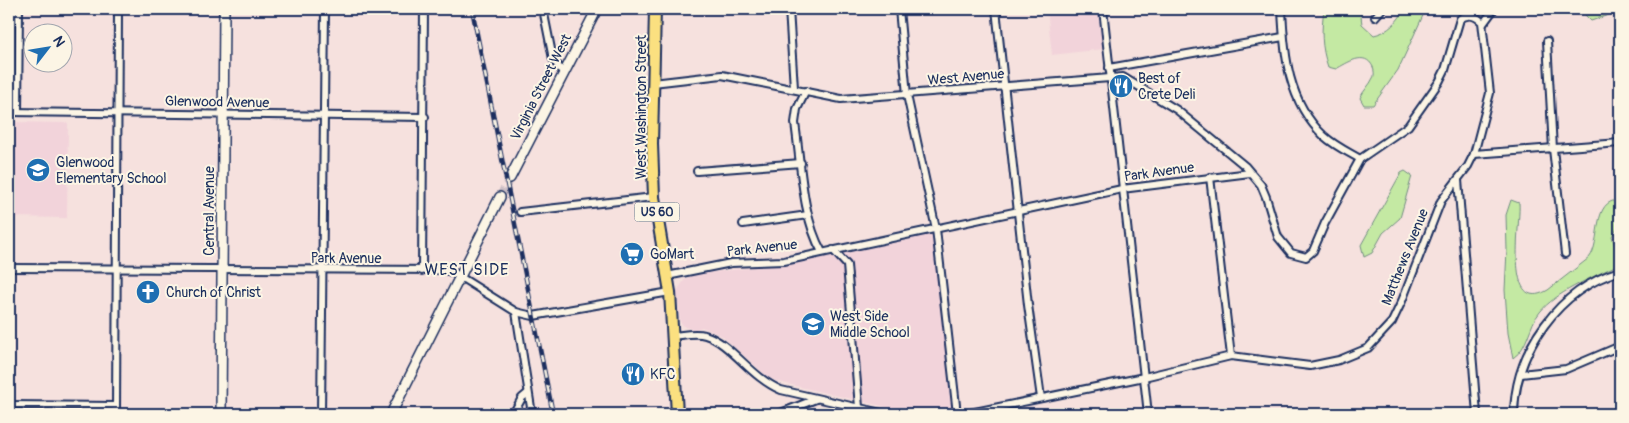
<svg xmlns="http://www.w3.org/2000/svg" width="1629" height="423" font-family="Pangolin,sans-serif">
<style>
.built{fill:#f2d3da}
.green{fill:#c4e9a3;stroke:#708c80}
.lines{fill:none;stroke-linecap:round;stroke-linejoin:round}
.secondary-tunnel{stroke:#cabdc4;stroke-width:9;stroke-dasharray:9 4.5;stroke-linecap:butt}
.street-casing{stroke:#1b2f5e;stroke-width:10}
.secondary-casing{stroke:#1b2f5e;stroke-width:12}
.primary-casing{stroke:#1b2f5e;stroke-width:14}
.street{stroke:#fcf5e5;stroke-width:6}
.secondary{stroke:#fcf5e5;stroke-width:9}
.primary{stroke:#fbe080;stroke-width:10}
.rail-casing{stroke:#1b2f5e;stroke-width:4.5}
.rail{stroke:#fcf5e5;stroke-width:2.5;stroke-dasharray:8;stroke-linecap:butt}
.labels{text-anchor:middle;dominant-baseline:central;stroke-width:4;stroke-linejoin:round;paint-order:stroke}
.shield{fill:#fcf5e5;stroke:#5e6a86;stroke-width:1}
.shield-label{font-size:12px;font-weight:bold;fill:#1b2f5e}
.street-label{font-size:14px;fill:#1b2f5e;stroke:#fcf5e5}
.poi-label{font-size:14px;fill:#1b2f5e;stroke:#fcf5e5;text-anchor:start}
.quarter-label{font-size:16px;letter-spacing:1px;fill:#1b2f5e;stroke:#fcf5e5}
</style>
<rect width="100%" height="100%" fill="#f6e1de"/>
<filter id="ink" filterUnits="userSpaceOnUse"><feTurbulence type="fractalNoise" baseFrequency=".02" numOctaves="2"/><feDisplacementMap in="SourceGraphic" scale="10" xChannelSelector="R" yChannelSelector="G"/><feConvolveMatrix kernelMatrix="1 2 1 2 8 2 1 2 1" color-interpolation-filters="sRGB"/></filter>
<g filter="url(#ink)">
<g class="built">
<polygon points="1047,9 1098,9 1103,49 1052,55"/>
<polygon points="9,122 68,123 67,218 9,217"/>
<polygon points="932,234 953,413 915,414 779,382 769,378 722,336 702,327 694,330 685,327 680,322 677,291 685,279 696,274 801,262"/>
</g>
<g class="green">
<path d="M1324 9H1360L1362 24 1374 35C1389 32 1397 22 1405 9H1426L1398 70 1373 105H1364L1360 98C1363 91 1370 85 1373 78 1375 75 1374 70 1373 67 1365 50 1347 63 1336 69L1328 67C1321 47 1321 30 1324 9Z"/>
<polygon points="1583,9 1620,9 1620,11 1591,21 1585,15"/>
<polygon points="1405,171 1412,176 1400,218 1383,233 1372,253 1364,257 1361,245 1401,173"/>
<path d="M1511 200 1519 203C1521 222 1503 316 1548 290L1589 258C1602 243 1591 199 1620 200V223L1612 236 1619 261 1613 267C1591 278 1555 293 1540 312 1528 326 1529 347 1513 358L1508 333 1505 290 1507 250 1506 215Z"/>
</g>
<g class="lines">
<polyline class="secondary-tunnel" points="500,197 510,178"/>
<g class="street-casing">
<g id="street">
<polyline points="543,9 553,59 564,74"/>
<polyline points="789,9 794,88"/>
<polyline points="899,9 907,95 936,229 957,414"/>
<polyline points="996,9 1028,305 1041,398"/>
<polyline points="1103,9 1148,414"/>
<path d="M1282 9C1284 55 1288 102 1324 136 1335 146 1348 152 1360 159"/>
<polyline points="1375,17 1382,9"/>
<polyline points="1483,24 1494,9"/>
<polyline points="1547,41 1553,149 1565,254"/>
<polyline points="1109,68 1283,37"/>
<path d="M653 83 722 75 841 99 1123 77 1177 110 1245 166 1261 185 1266 197 1278 237 1291 253 1306 257 1313 251 1325 223 1360 159 1408 126 1439 82 1445 70 1460 19C1468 13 1475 15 1482 22L1490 93 1474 154 1468 166 1441 201 1402 301 1392 322 1368 348 1339 360 1310 366 1231 356 1144 377 965 414"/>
<path d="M806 91 797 109 795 123C801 164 802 217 822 252"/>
<polyline points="9,112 425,117"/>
<polyline points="18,112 19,9"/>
<polyline points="1474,154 1620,143"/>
<polyline points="697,171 801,163"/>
<polyline points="1210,177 1231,356"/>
<polyline points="1458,180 1477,414"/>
<polyline points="520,212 654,197"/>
<polyline points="743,224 808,215"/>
<polyline points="833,250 847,265 859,407"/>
<polyline points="9,268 445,270 454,273 516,312 533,316 670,292"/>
<polyline points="422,271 424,9"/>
<polyline points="667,276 731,263 784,261 1122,189 1250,173"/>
<polyline points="516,312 532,414"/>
<path d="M673 336C683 335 696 332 705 335 731 343 750 377 781 390L886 414"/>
<polyline points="1521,374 1566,369 1620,346"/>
<polyline points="9,405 116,406"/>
<polyline points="116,414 118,9"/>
<polyline points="321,414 325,9"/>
<polyline points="513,414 522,398 528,393"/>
<polyline points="778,414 816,399"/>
<path d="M1514 414C1515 350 1559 289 1620 271"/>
</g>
</g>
<g class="secondary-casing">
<g id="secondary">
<polyline points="510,178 597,9"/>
<polyline points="221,414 224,9"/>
<polyline points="391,414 500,197"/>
</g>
</g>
<g class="primary-casing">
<polyline id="primary" points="655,9 652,144 654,197 670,292 677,414"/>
</g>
<use href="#street" class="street"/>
<use href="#secondary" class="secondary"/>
<use href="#primary" class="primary"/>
<g class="rail-casing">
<polyline id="rail" points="472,9 553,414"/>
</g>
<use href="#rail" class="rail"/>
</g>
</g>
<defs>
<g id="restaurant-disc" transform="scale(1.25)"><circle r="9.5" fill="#1f6fb2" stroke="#fcf5e5"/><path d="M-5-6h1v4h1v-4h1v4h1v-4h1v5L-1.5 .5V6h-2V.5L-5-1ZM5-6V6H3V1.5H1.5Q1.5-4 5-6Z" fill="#fff"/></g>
<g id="school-disc" transform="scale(1.25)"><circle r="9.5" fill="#1f6fb2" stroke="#fcf5e5"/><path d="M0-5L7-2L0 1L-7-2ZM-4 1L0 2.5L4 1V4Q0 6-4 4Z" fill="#fff"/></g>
<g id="supermarket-disc" transform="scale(1.25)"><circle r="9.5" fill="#1f6fb2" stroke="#fcf5e5"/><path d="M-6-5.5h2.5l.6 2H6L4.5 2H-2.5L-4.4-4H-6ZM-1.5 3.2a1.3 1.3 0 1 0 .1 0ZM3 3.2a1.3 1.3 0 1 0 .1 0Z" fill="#fff"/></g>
<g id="church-disc" transform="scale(1.25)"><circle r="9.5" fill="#1f6fb2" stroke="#fcf5e5"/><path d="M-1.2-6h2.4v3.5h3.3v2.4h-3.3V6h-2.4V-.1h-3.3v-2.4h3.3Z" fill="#fff"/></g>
</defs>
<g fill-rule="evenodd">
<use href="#restaurant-disc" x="1121" y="86"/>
<use href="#school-disc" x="38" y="170"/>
<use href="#supermarket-disc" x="632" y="254"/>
<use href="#church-disc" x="148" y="292"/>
<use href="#school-disc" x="813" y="324"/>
<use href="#restaurant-disc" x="633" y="374"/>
</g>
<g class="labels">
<rect class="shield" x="634.5" y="202.5" width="45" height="19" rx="4"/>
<g class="shield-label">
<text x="657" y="212">US 60</text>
</g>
<g class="street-label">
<text transform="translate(966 77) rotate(-5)">West Avenue</text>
<text transform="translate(541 87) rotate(-63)">Virginia Street West</text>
<text transform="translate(217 102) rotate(1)">Glenwood Avenue</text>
<text transform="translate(641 107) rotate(-90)">West Washington Street</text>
<text transform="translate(1159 172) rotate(-8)">Park Avenue</text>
<text transform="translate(209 211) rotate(-90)">Central Avenue</text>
<text transform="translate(762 248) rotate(-6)">Park Avenue</text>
<text transform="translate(1405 257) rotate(-68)">Matthews Avenue</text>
<text x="346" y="258">Park Avenue</text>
</g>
<g class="poi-label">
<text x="1138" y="78">Best of<tspan x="1138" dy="16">Crete Deli</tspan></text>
<text x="56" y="162">Glenwood<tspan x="56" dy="16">Elementary School</tspan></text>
<text x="650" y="254">GoMart</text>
<text x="166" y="292">Church of Christ</text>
<text x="830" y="316">West Side<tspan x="830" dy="16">Middle School</tspan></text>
<text x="650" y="374">KFC</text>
</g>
<g class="quarter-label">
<text x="467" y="270">WEST SIDE</text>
</g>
</g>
<rect width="1629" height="423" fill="none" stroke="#fcf5e5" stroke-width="30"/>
<rect x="15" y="15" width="1599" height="393" fill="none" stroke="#1b2f5e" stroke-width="2" filter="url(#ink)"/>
<g transform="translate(48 48) rotate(59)"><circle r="24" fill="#fcf5e5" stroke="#a2a6af"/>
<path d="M0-4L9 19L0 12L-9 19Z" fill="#1f6fb2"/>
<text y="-8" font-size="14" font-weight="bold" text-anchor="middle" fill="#1b2f5e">N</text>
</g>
</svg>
